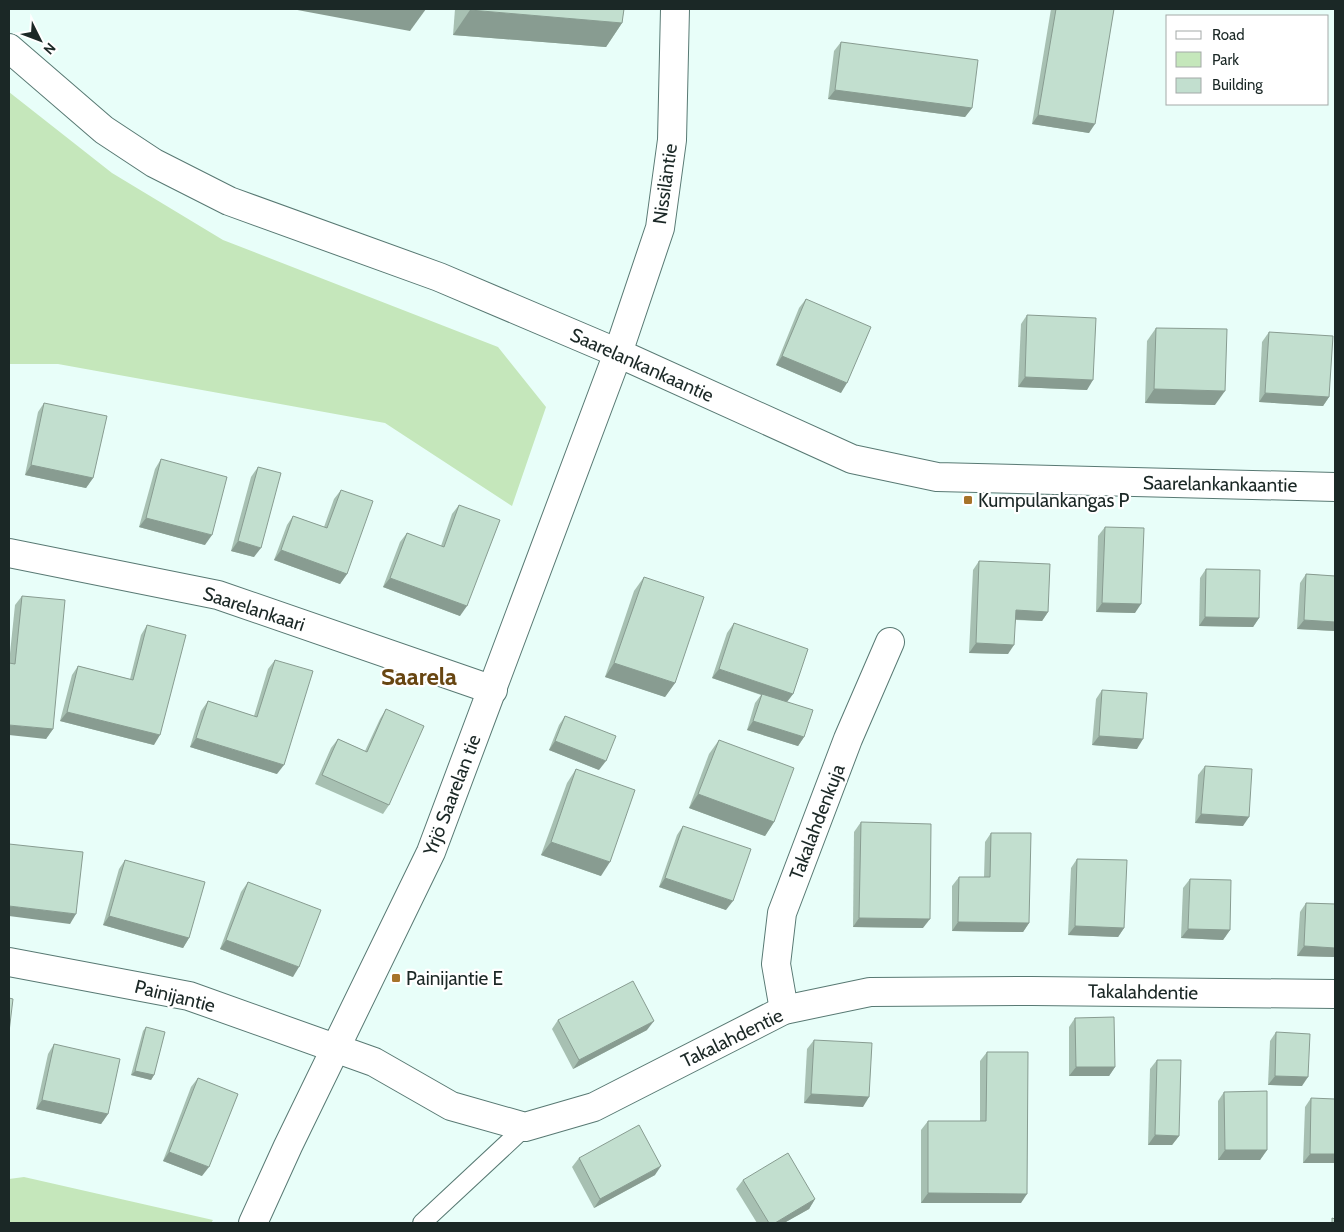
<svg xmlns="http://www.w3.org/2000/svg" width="1344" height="1232" font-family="Cabin,sans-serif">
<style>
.green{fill:#c5e7bb}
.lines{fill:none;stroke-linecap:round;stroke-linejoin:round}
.lane-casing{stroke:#587973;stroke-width:20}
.street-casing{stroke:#587973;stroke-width:30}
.lane{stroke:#fff;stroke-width:18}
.street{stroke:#fff;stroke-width:28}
.wall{fill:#a7c0b2}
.shaded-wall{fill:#889c91}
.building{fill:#c2dfcf;stroke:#889c91}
.poi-dot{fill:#a6732a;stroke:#fff;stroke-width:2}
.labels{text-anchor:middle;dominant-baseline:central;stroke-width:4.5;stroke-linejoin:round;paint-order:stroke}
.street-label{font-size:19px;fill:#1b2826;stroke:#fff}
.poi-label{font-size:19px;fill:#1b2826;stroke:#fff;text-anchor:start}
.district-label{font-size:24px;font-weight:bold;fill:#684612;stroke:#fff}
</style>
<rect width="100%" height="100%" fill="#e8fef9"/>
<g class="green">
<polygon points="9,92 112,173 223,240 498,347 546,407 512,506 385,423 58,364 9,364"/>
<polygon points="24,1177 213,1220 211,1223 9,1223 9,1179"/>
</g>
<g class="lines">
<g class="lane-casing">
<polyline id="lane" points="422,1223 525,1127"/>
</g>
<g class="street-casing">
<g id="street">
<polyline points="9,48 104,130 154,163 229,201 439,277 618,353 852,459 937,477 1335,487"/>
<polyline points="9,553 218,595 493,690"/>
<polyline points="9,962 189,996 374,1062 451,1106 525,1127 594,1107 784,1010 870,992 1032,991 1335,994"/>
<polyline points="784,1010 776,964 782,913 848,739 890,642"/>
<polyline points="253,1223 288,1146 431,852 618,353 660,228 672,140 675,9"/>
</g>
</g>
<use href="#lane" class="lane"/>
<use href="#street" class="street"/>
</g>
<g class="wall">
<polygon points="455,9 624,9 622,23 606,47 453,35"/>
<polygon points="1051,9 1114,9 1089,133 1032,124"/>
<polygon points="841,42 972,108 965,117 828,99 834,51"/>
<polygon points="806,299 841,393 776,365 799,308"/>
<polygon points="1027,315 1087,390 1018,387 1021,324"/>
<polygon points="1156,328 1215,405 1145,403 1147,341"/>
<polygon points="1269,332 1329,397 1323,406 1259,402 1262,342"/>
<polygon points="44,403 93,478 86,488 25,475 38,412"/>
<polygon points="161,459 205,545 139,527 155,469"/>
<polygon points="258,467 254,557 231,551 251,477"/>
<polygon points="341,490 347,574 340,584 274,560 287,525 293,516 324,527 334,499"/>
<polygon points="459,505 460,616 383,587 400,542 407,533 441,546 452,514"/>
<polygon points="1105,527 1135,613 1096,612 1098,536"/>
<polygon points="979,561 1048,612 1042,621 1016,620 1008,654 969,653 973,570"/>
<polygon points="1206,569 1259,618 1253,627 1199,626 1200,578"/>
<polygon points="1306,574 1335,576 1335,631 1297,629 1300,583"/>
<polygon points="644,577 675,683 665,697 605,677 634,591"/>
<polygon points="22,596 53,729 46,739 9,663 15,605"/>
<polygon points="734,623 793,694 787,702 804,737 798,746 747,730 755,703 761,695 712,678 727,633"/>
<polygon points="147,625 154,745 60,721 72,675 78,666 130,679 141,635"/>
<polygon points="275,660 277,774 190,747 201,711 208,701 254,716 268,669"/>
<polygon points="1102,690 1137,749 1092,745 1096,699"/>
<polygon points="386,709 389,805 383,814 315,784 331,748 338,739 365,751 380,719"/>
<polygon points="565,716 599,770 549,750 559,725"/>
<polygon points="719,740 774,822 765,836 689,808 709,754"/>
<polygon points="1205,766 1243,826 1195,823 1198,775"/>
<polygon points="576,769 601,876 541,855 567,783"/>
<polygon points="861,822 923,928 853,927 854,832"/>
<polygon points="683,826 726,910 659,887 677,835"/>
<polygon points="991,833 1029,923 1023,932 952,931 952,886 959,877 984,877 985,842"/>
<polygon points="1077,859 1124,928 1118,937 1068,935 1071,868"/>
<polygon points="125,860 189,938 183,948 103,925 119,869"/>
<polygon points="1190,879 1230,930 1223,940 1181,938 1183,888"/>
<polygon points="248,882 293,977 220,949 241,892"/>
<polygon points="1306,903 1335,904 1335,957 1297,956 1300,912"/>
<polygon points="1075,1018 1115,1067 1109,1076 1069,1076 1069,1027"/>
<polygon points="558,1020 647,1030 573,1069 552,1029"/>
<polygon points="146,1027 154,1075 151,1080 131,1075 143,1031"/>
<polygon points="1276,1032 1302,1086 1268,1085 1270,1041"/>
<polygon points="814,1040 863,1107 804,1103 807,1049"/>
<polygon points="54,1044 108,1114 101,1124 36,1109 48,1054"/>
<polygon points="987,1052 1021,1203 921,1203 921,1130 928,1121 980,1121 980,1061"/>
<polygon points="1157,1060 1179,1136 1172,1145 1148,1145 1150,1069"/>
<polygon points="198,1078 202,1176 163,1161 191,1087"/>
<polygon points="1224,1092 1267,1150 1260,1160 1218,1160 1218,1101"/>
<polygon points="1311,1098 1335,1163 1303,1163 1305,1107"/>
<polygon points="579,1158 655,1175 594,1208 572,1167"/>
<polygon points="743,1180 815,1199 809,1209 784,1223 757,1223 736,1189"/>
</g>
<g class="shaded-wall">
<polygon points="292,9 426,9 410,31"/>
<polygon points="470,10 622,23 606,47 453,35"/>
<polygon points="835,90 972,108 965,117 828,99"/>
<polygon points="1038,115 1095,124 1089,133 1032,124"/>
<polygon points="782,356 847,383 841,393 776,365"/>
<polygon points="1025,377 1093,380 1087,390 1018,387"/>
<polygon points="1154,389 1225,391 1215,405 1145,403"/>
<polygon points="1265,393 1329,397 1323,406 1259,402"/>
<polygon points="31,465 93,478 86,488 25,475"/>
<polygon points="146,518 212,535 205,545 139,527"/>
<polygon points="238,541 261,548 254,557 231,551"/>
<polygon points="281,550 347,574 340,584 274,560"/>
<polygon points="390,578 467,606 460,616 383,587"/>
<polygon points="1102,603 1141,604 1135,613 1096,612"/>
<polygon points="1016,610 1048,612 1042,621 1010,619"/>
<polygon points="1205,617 1259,618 1253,627 1199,626"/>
<polygon points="1304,620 1335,622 1335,631 1297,629"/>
<polygon points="976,643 1014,645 1008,654 969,653"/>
<polygon points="614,663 675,683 665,697 605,677"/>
<polygon points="719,669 793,694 786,703 712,678"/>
<polygon points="67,712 160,735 154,745 60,721"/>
<polygon points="753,721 804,737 798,746 747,730"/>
<polygon points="9,725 53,729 46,739 9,735"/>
<polygon points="1099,736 1143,739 1137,749 1092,745"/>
<polygon points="196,738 284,765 277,774 190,747"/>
<polygon points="555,741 606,761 599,770 549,750"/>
<polygon points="698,794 774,822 765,836 689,808"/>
<polygon points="1201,814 1249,817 1243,826 1195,823"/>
<polygon points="551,842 610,862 601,876 541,855"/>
<polygon points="665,878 733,901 726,910 659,887"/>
<polygon points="9,906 76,914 70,924 9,916"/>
<polygon points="109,916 189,938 183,948 103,925"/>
<polygon points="859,918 930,919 923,928 853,927"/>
<polygon points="958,922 1029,923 1023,932 952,931"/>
<polygon points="1075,926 1124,928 1118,937 1068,935"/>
<polygon points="1188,929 1230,930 1223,940 1181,938"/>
<polygon points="226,940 299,967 293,977 220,949"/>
<polygon points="1304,946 1335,948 1335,957 1297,956"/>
<polygon points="654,1021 647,1030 573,1069 579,1060"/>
<polygon points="1076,1067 1115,1067 1109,1076 1069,1076"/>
<polygon points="135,1071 154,1075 151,1080 131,1075"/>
<polygon points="1275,1076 1308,1077 1302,1086 1268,1085"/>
<polygon points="811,1094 869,1097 863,1107 804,1103"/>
<polygon points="42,1100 108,1114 101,1124 36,1109"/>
<polygon points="1155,1135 1179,1136 1172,1145 1148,1145"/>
<polygon points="1225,1150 1267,1150 1260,1160 1218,1160"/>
<polygon points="169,1152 209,1167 202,1176 163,1161"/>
<polygon points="1310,1154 1335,1154 1335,1163 1303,1163"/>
<polygon points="661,1166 655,1175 594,1208 600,1199"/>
<polygon points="928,1193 1027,1194 1021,1203 921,1203"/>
<polygon points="815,1199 809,1209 784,1223 775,1223"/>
</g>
<g class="building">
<polygon points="470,9 624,9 622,23 470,10"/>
<polygon points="1056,9 1114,9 1095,124 1038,115"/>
<polygon points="841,42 978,60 972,108 835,90"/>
<polygon points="806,299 871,327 847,383 782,356"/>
<polygon points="1027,315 1096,318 1093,380 1025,377"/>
<polygon points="1156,328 1227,329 1225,391 1154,389"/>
<polygon points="1269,332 1333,336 1329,397 1265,393"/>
<polygon points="44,403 107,416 93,478 31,465"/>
<polygon points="161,459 227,477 212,535 146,518"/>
<polygon points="258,467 281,473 261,548 238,541"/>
<polygon points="341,490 373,501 347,574 281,550 293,516 327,528"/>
<polygon points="459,505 500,520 467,606 390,578 407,533 444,547"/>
<polygon points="1105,527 1144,528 1141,604 1102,603"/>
<polygon points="979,561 1050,564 1048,612 1016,610 1014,645 976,643"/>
<polygon points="1206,569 1260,570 1259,618 1205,617"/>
<polygon points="1306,574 1335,576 1335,622 1304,620"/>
<polygon points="644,577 704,597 675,683 614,663"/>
<polygon points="22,596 65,600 53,729 9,725 9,663 15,664"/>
<polygon points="734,623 808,649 793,694 719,669"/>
<polygon points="147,625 186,635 160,735 67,712 78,666 133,680"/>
<polygon points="275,660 313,671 284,765 196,738 208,701 257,717"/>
<polygon points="1102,690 1147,693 1143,739 1099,736"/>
<polygon points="762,694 813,710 804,737 753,721"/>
<polygon points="386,709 424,726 389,805 322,775 338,739 367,752"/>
<polygon points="565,716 616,736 606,761 555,741"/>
<polygon points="719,740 794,768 774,822 698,794"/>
<polygon points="1205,766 1252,769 1249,817 1201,814"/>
<polygon points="576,769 635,790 610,862 551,842"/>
<polygon points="861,822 931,824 930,919 859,918"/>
<polygon points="683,826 751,849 733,901 665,878"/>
<polygon points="991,833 1031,833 1029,923 958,922 959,877 990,877"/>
<polygon points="9,844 83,852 76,914 9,906"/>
<polygon points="1077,859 1127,860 1124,928 1075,926"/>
<polygon points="125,860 205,882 189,938 109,916"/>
<polygon points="1190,879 1231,880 1230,930 1188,929"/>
<polygon points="248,882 321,910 299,967 226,940"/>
<polygon points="1306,903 1335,904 1335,948 1304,946"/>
<polygon points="633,981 654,1021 579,1060 558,1020"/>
<polygon points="9,998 13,999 9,1032"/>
<polygon points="1114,1017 1115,1067 1076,1067 1075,1018"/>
<polygon points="146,1027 165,1032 154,1075 135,1071"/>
<polygon points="1276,1032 1310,1034 1308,1077 1275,1076"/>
<polygon points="814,1040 872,1043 869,1097 811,1094"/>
<polygon points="54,1044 120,1059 108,1114 42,1100"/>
<polygon points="987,1052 1028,1052 1027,1194 928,1193 928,1121 986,1121"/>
<polygon points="1157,1060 1181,1060 1179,1136 1155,1135"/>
<polygon points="198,1078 238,1094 209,1167 169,1152"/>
<polygon points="1267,1091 1267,1150 1225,1150 1224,1092"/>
<polygon points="1311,1098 1335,1099 1335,1154 1310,1154"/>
<polygon points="639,1125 661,1166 600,1199 579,1158"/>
<polygon points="788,1153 815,1199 775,1223 769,1223 743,1180"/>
<polygon points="1332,1218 1335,1219 1335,1223 1332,1223"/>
</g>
<g class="poi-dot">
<rect x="963" y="495" width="10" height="10" rx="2.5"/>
<rect x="391" y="973" width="10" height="10" rx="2.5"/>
</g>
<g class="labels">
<g class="street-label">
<text transform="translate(665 184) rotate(-82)">Nissiläntie</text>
<text transform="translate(642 365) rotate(24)">Saarelankankaantie</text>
<text transform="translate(1220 484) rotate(1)">Saarelankankaantie</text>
<text transform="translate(254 609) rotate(18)">Saarelankaari</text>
<text transform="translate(452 795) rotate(-69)">Yrjö Saarelan tie</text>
<text transform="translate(817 822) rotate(-69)">Takalahdenkuja</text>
<text transform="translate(1143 992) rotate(1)">Takalahdentie</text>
<text transform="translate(175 996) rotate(14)">Painijantie</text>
<text transform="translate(732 1038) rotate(-26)">Takalahdentie</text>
</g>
<g class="poi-label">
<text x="978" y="500">Kumpulankangas P</text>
<text x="406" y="978">Painijantie E</text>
</g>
<g class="district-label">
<text x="419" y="676">Saarela</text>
</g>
</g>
<rect width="1344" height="1232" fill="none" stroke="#1b2826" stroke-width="20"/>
<rect x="1166" y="15" width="162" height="90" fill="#ffffff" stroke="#a4a9a8"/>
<rect x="1176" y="31" width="25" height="8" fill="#ffffff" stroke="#a4a9a8"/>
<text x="1212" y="40" font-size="15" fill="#1b2826">Road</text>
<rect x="1176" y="52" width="25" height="15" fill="#c5e7bb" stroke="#a4a9a8"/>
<text x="1212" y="65" font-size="15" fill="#1b2826">Park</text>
<rect x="1176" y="78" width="25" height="15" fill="#c2dfcf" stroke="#a4a9a8"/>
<text x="1212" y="90" font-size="15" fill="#1b2826">Building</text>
<g transform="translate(40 40) rotate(132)" stroke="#ffffff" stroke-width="4" paint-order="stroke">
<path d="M0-4L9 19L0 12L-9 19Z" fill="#1b2826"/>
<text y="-8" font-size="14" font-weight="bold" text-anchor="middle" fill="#1b2826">N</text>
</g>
</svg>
